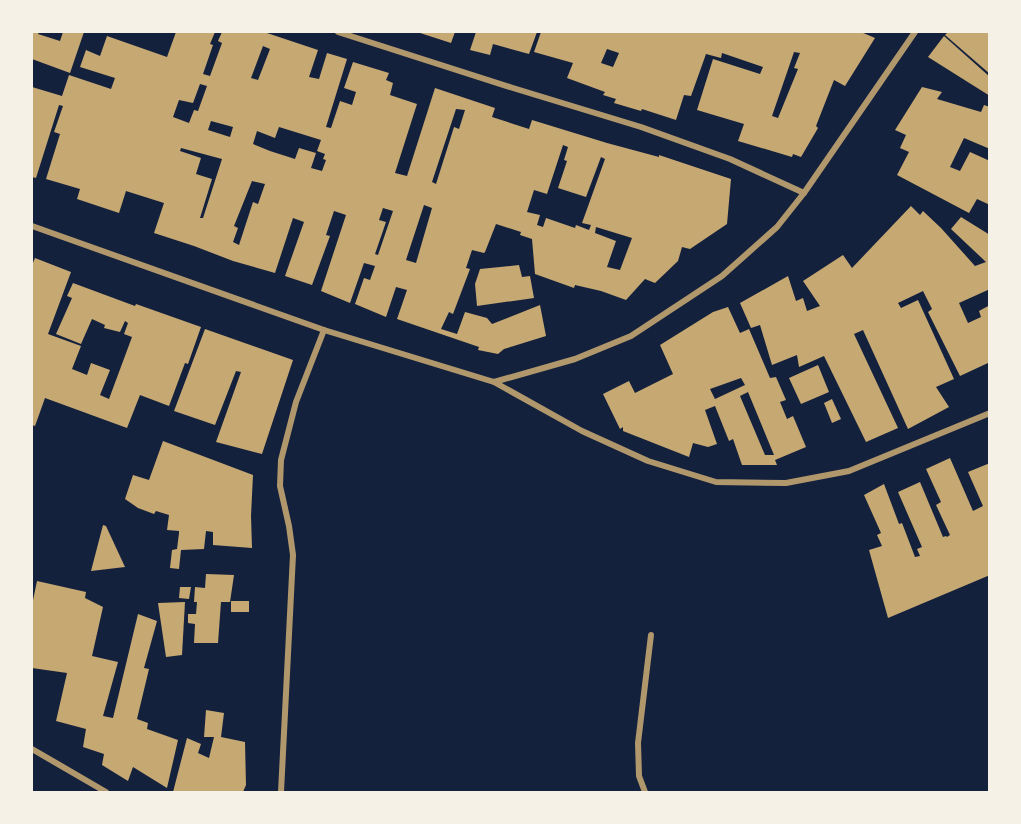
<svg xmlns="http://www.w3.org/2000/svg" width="1021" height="824" font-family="'Nunito Sans',sans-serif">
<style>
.building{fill:#c6a872;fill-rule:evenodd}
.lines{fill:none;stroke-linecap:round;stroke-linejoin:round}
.minor{stroke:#b1986c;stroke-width:6}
</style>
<rect width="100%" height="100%" fill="#14213d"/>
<g class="building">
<polygon points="32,32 39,32 38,34 60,41 63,32 84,32 70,73 32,59"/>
<path d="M176 32H215L210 44 213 45 203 74 210 76 222 43 218 41 222 32H264L318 50 309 77 319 79 327 53 347 59 326 127 331 128 340 101 352 105 356 92 344 88 353 62 389 73 386 80 393 83 390 95 417 104 395 173 407 176 435 88 495 108 492 117 529 129 532 120 607 143 659 157V155L731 179 727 224 690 249 682 247 678 261 655 283 645 279 626 300 601 291 575 285 574 288 535 274 532 239 520 235 521 232 496 224 485 252 484 253 472 250 466 268 470 269 453 314 449 312 441 329 457 334 465 312 487 318 492 324 540 305 546 336 504 349 498 354 478 350 479 347 397 319 407 290 396 287 386 317 355 304 364 278 370 280 375 266 364 263 350 303 321 291 346 215 334 211 326 235 330 236 312 285 285 276 304 222 293 218 275 273 233 261 194 246 154 233 164 203 126 191 119 213 77 199 80 189 46 179 60 134 54 132 63 106 59 105 36 178 32 177V87L62 96 69 75 111 89 115 78 80 67 86 50 100 56 107 36 167 57ZM263 46 270 49 258 80 251 78ZM200 84 207 86 198 111 194 110 189 123 173 117 179 100 193 103ZM456 109 465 110 459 129 454 127 436 184 432 182ZM211 121 233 127 230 137 208 130ZM279 127 321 140 317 151 325 154 323 159 326 160 322 171 311 168 316 153 299 148 295 159 270 151 253 144 257 131 275 138ZM563 145 568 147 564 160 567 161 558 188 586 197 601 157 605 159 582 223 591 225 589 230 576 225 575 228 546 218 543 227 537 225 540 215 527 212 534 190 547 194ZM181 148 222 159 203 218H200L212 179 196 174 201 158 180 151ZM252 181 265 184 258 204 253 202 239 245 233 242 238 228 234 226ZM424 205 432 208 416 263 406 260ZM383 208 393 211 378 255 375 254 386 222 379 220ZM596 227 632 238 620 270 607 267 616 241 595 233Z"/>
<polygon points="417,32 455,32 451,43"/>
<polygon points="476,32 537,32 529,54 493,44 490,55 470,50"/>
<path d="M541 32H861L875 38 845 86 834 80 816 126 818 128 801 157 793 154 792 157 738 141 744 124 697 110 713 59 760 74 763 67 722 53 721 58 706 54 691 96 684 95 676 120 642 109 641 111 614 103 616 99 603 95 605 92 567 78 573 63 534 52ZM607 49 619 53 613 67 601 63ZM794 52 800 53 794 68 798 69 778 118 772 116Z"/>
<polygon points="948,32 990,32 990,74 945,35"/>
<polygon points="944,36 990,77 990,96 928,57"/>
<polygon points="922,87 942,92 937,99 981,112 984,105 990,107 990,149 964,138 950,167 960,171 970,152 990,161 990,205 977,199 969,213 897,175 909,152 900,148 906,135 895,130"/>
<polygon points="911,206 920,215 923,211 941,228 975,266 986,262 951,229 961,217 990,235 990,279 988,280 990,289 959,303 968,323 981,317 979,311 990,305 990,366 988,363 960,376 928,312 932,309 923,291 898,303 901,308 918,300 954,379 936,387 949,407 908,429 863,330 854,334 898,428 866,442 824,356 799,367 797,355 772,365 760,325 751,328 740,303 788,276 796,301 803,298 807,311 820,306 803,281 843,255 852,268"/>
<polygon points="35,258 71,272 48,334 81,346 72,369 87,375 91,363 110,370 100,395 109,399 132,337 124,334 128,323 125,321 120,332 104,328 105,325 92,319 81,344 56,334 72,298 67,296 73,283 135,306 136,304 201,327 188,364 185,363 169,406 140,395 127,428 45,398 35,426 32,425 32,265"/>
<polygon points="519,265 522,277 530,276 534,298 477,306 475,284 480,269"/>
<path d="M728 307 740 333 749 329 770 378 776 377 786 400 780 402 787 419 793 416 806 447 775 460 777 465H742L733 439 729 441 715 406 705 410 717 444 708 447 693 443 689 457 623 431V427L620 429 603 394 629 381 635 393 673 374 660 345 713 312ZM741 378 745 385 715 399 710 389ZM748 392 774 455H765L740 396Z"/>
<polygon points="205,329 293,360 262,454 216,442 241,372 236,371 215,425 174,411"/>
<polygon points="818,365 829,392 801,404 789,378"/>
<polygon points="832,399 841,419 832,423 824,403"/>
<polygon points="163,441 253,475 251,516 252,548 213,545 213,532 206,531 204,549 181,550 179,569 170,568 172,550 177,549 179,533 179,531 167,530 169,515 156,511 154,514 138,508 125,499 133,475 149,480"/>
<polygon points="950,458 973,511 983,506 968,472 990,463 990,575 888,618 869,550 882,546 877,535 881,533 864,495 884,484 899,524 902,523 915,557 920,556 917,549 922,547 898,492 920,482 943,537 946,536 947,537 950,535 936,505 941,502 926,469"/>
<polygon points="103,525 106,526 125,567 91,571"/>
<polygon points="206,574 234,575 230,602 221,602 218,643 194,643 195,624 188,623 188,614 196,614 197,602 194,602 195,587 205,588"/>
<polygon points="37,581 86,592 85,598 103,607 92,656 118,662 103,716 113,718 138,614 157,621 144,668 149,669 137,719 148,723 147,729 178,740 167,788 133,767 128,781 102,765 104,754 83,747 86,729 56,721 67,673 32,668 32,605"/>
<polygon points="180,587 191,587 189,599 179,598"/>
<rect x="231" y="601" width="18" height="11"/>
<polygon points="185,602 182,655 166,657 158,603"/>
<polygon points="206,710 224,713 221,737 245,742 246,785 243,792 173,792 187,738 201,744 198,753 209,758 214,737 204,737"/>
</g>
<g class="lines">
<g class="minor">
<polyline points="338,32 513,88 641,127 730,159 804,193"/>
<polyline points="32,226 324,330 494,382 575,359 631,336 722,276 777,227 804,193 915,32"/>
<polyline points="494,382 582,431 648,461 716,482 786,483 849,471 990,413"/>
<polyline points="32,749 106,792"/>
<polyline points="281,792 293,555 289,526 280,486 281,460 296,402 324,330"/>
<polyline points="645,792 639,776 638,743 651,635"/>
</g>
</g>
<rect width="1021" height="824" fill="none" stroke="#f6f1e7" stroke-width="66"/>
</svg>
